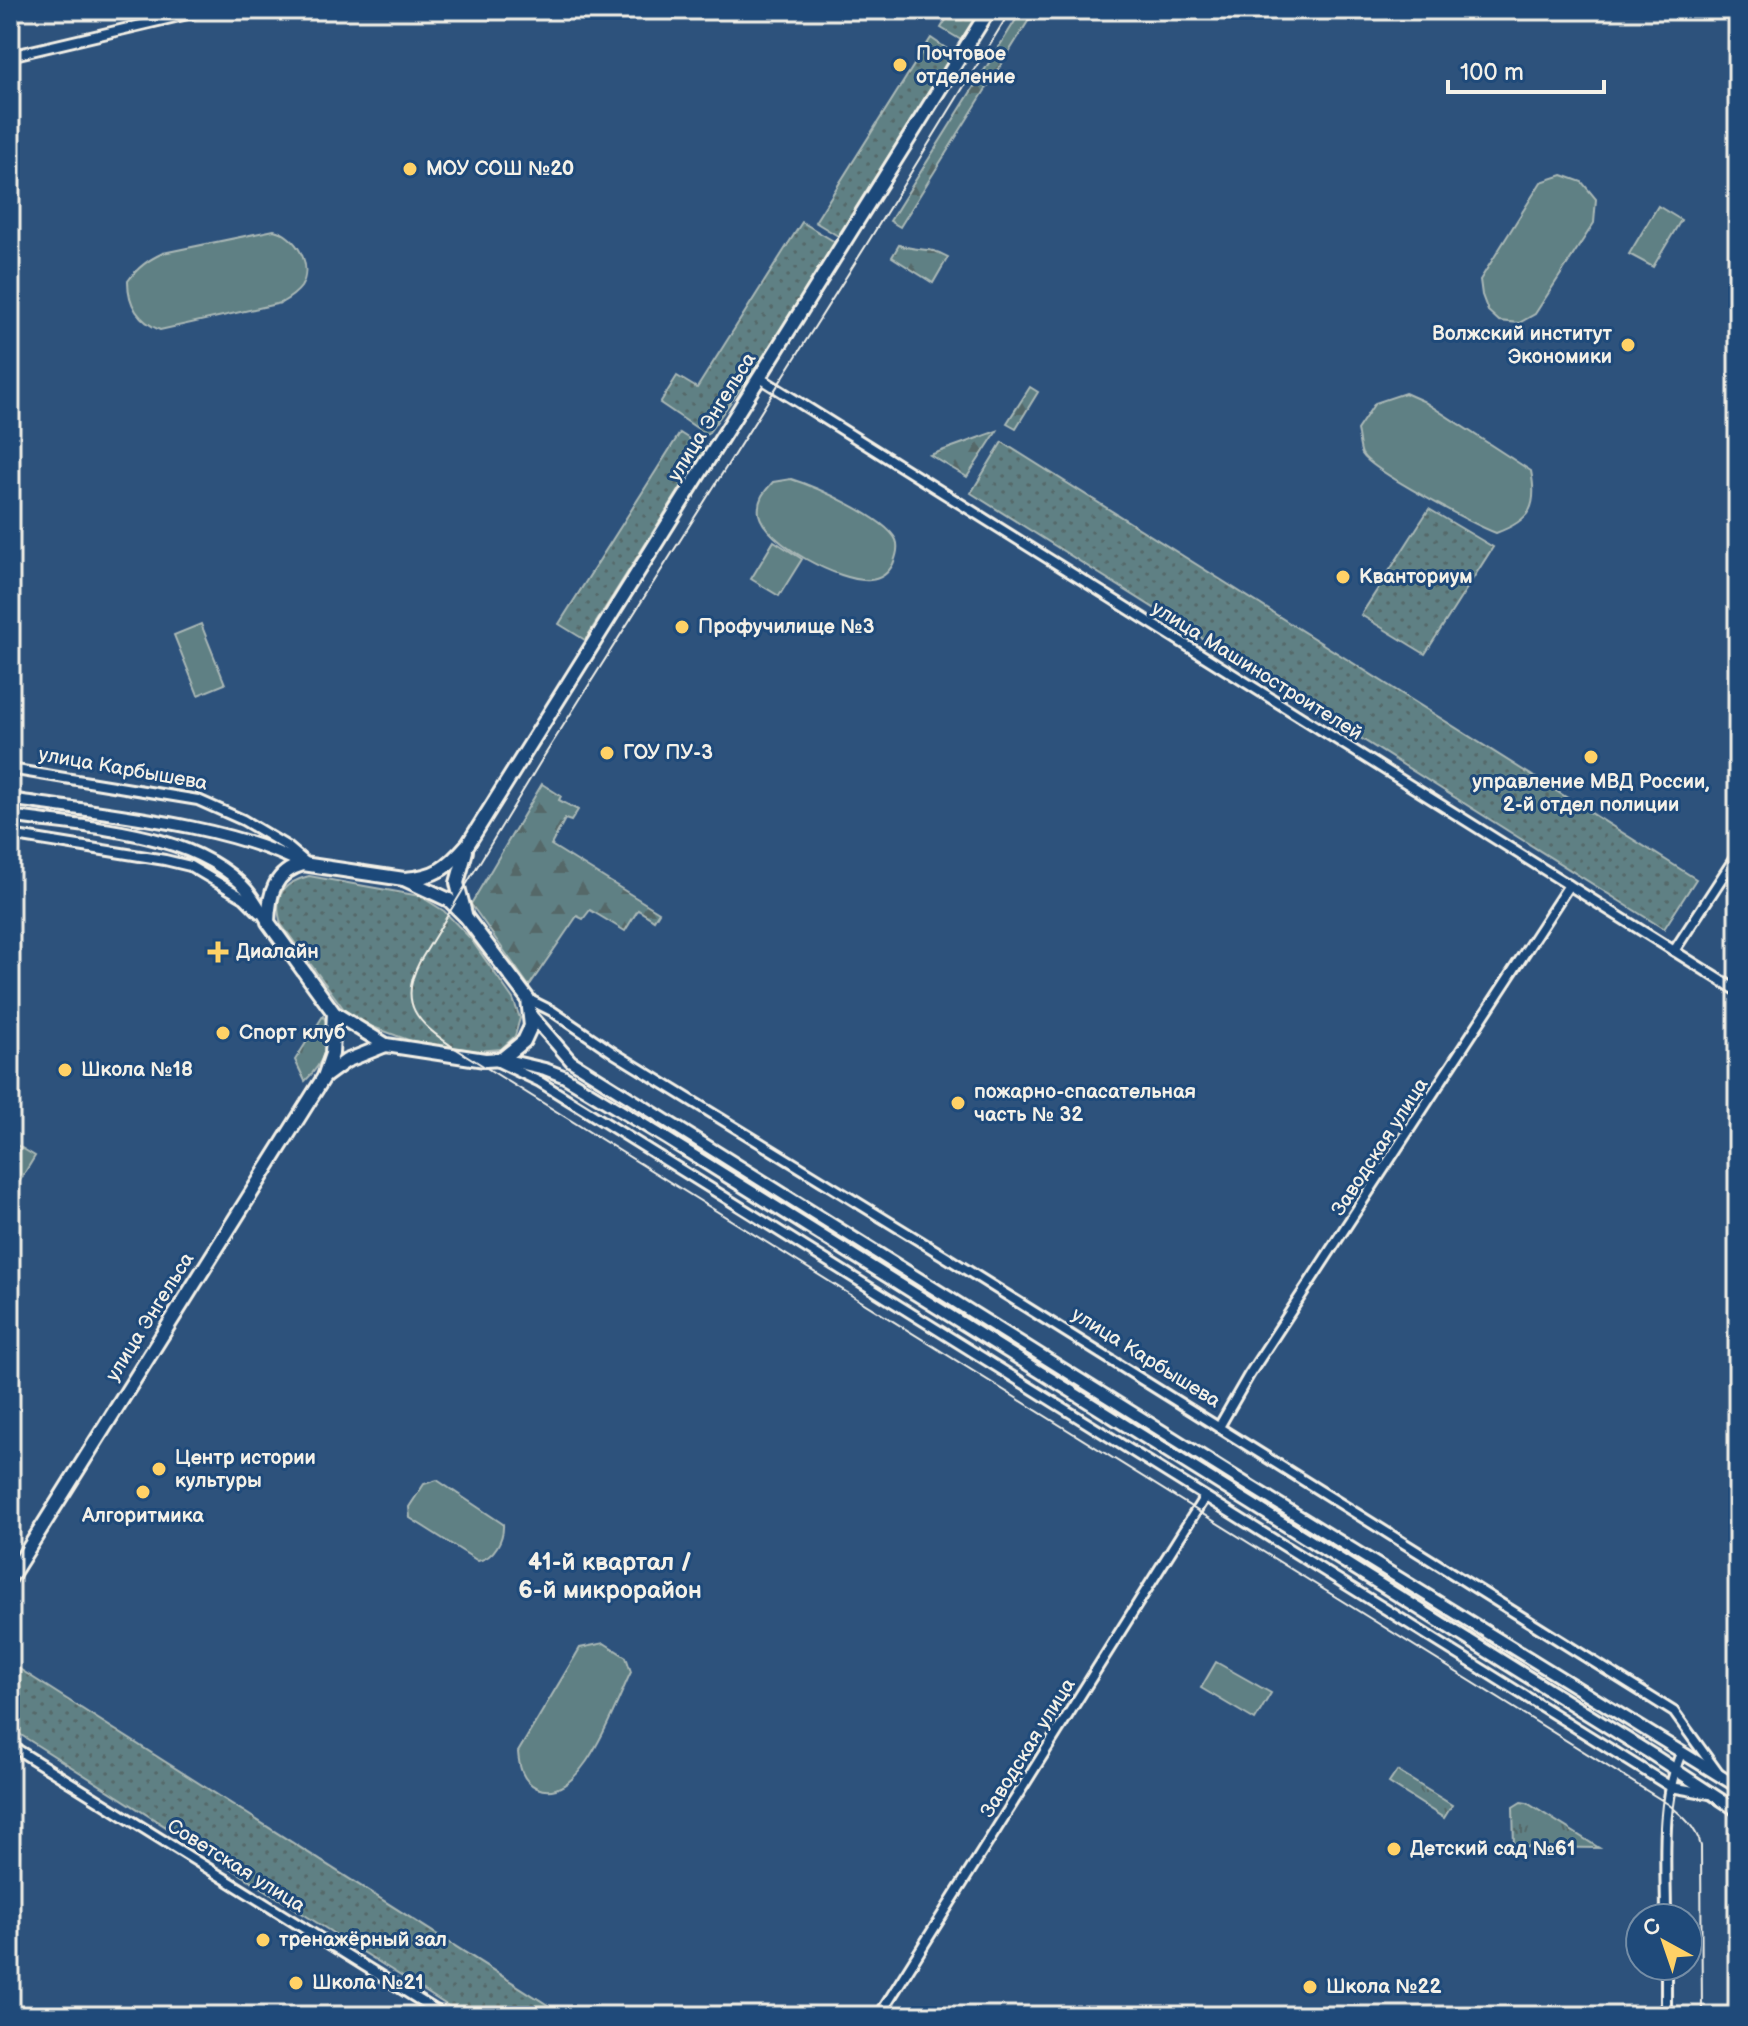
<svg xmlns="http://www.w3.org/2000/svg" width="1748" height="2026" font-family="'Balsamiq Sans',sans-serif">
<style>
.grass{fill:url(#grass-tufts);stroke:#aab8b6;stroke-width:2}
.forest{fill:url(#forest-firs);stroke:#aab8b6;stroke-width:2}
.park{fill:url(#park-dots);stroke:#aab8b6;stroke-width:2}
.pitch{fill:#5f8084;stroke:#aab8b6;stroke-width:2}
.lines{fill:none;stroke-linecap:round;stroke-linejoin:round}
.minor-casing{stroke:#f4f1e8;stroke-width:14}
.tertiary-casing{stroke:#f4f1e8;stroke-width:16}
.secondary-casing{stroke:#f4f1e8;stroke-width:18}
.minor{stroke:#1f4a7a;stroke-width:8}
.tertiary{stroke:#1f4a7a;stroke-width:10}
.secondary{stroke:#1f4a7a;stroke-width:12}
.tram{stroke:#f4f1e8;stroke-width:2}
.poi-dot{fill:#ffd166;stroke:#1f4a7a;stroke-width:3}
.labels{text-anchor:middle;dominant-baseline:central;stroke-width:6;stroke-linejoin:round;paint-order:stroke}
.poi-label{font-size:20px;font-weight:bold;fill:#f4f1e8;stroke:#1f4a7a;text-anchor:start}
.street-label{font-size:20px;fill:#f4f1e8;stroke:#1f4a7a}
.quarter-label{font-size:24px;font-weight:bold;fill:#f4f1e8;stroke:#1f4a7a}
</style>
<defs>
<pattern id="grass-tufts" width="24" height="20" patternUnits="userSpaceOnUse" patternTransform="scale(2)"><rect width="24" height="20" fill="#5f8084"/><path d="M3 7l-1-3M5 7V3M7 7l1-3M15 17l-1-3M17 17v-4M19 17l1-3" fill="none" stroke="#556768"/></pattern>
<pattern id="forest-firs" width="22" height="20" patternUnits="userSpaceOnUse" patternTransform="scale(2)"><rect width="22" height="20" fill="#5f8084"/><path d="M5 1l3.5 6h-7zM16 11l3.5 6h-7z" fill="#556768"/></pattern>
<pattern id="park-dots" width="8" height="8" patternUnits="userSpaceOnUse" patternTransform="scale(2)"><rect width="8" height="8" fill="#5f8084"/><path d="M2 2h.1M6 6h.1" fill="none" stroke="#556768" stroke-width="1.8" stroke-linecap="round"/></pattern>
</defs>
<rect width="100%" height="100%" fill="#2d527c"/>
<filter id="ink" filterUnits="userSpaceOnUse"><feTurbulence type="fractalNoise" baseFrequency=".0125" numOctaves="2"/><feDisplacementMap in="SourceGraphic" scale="16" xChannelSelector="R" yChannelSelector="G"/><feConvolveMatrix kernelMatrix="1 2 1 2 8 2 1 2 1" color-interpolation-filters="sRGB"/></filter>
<g filter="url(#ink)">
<g class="grass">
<path d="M323 1016C337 1037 321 1066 305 1081L295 1060Z"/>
<polygon points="1397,1771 1452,1805 1444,1818 1389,1783"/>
<polygon points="1521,1802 1527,1803 1599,1848 1514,1847 1513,1807"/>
</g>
<g class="forest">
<polygon points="1022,10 1035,10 900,227 890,221"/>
<path d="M899 245C919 252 929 246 948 257L933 283 892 257Z"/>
<polygon points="1030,387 1038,392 1016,428 1007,423"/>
<polygon points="997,431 967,477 930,455"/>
<polygon points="542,784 561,796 559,800 578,810 571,821 565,819 551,845 659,912 654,920 638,910 625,931 590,910 583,919 577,916 529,986 471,904"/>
</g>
<g class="park">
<polygon points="952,10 980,10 961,40 941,28"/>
<polygon points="931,38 953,53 838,236 815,222"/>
<polygon points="802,222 835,242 764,356 707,435 660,403 677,376 697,388"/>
<polygon points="680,433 705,449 585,640 559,624"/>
<polygon points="1002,442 1696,879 1664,929 971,493"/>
<polygon points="1429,509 1493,547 1425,654 1361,615"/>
<path d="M309 876 420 896 444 911 470 938 513 999 520 1018 515 1036 501 1049 478 1051 411 1041 373 1027 346 1012 281 924C273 896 282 883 309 876Z"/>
<polygon points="10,1663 565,2016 464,2016 10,1728"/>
</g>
<g class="pitch">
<polygon points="1562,175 1582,182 1596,199 1594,223 1535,314 1519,323 1499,321 1488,311 1482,295 1480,280 1541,182"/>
<polygon points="1658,206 1681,220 1653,267 1629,254"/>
<path d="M274 230C296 235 314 265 301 287 296 294 288 299 281 303L160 330C138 321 128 305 128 281 138 267 148 260 163 253Z"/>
<path d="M1405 393 1423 401 1531 471C1538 507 1531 520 1496 533 1475 525 1372 471 1362 454 1359 448 1359 437 1357 430L1375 403Z"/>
<path d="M791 479C814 486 886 518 896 540 899 547 896 557 893 564 888 574 881 579 870 580 841 583 765 543 759 514 757 499 764 492 773 482Z"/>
<polygon points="774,541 802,559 779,596 751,579"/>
<polygon points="201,624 225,684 198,695 174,635"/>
<polygon points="10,1141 35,1156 10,1197"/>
<path d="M437 1480 503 1524C504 1539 494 1558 478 1561L410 1518 409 1507 424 1484Z"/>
<path d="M604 1643 626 1657 631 1672C616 1702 581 1807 537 1788 522 1781 519 1766 518 1752L580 1648Z"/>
<polygon points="1216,1662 1271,1693 1255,1720 1201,1688"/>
</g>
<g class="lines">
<g class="minor-casing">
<g id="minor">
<polyline points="10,56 205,10"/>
<polyline points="760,378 1738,991"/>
<polyline points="10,769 198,800 243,820 288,847 308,864"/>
<polyline points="10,835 165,860 190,866 244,898 259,913"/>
<polyline points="1674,951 1738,853"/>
<polyline points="528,999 552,1011 614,1053 946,1257 1674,1712 1718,1773"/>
<polyline points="496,1061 540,1082 1671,1787 1710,1794"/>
<polyline points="1219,1427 1249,1375 1569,885"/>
<polyline points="10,1745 445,2016"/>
<path d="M1666 1918C1666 1863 1660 1805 1681 1753"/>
<polyline points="1666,1966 1666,2016"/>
<polyline points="879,2016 1204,1498"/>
</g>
</g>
<g class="tertiary-casing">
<g id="tertiary">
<path d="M10 799C99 813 225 823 303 864"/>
<path d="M10 816C85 828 194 830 247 890 255 899 261 911 268 922"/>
<polyline points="531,1015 571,1061 1237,1478 1738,1787"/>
<polyline points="502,1059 545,1069 563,1076 667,1139 1653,1755 1738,1811"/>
</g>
</g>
<g class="secondary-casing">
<g id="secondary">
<path d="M303 864 404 879 449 900 466 917 528 999 531 1026 524 1041 502 1059 485 1060 386 1045 334 1013 268 922C269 894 274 872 303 864Z"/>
<path d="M404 879C436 877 447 868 468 844L989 10"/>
<polyline points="465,914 457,883 466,851"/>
<polyline points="324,1077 346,1061 386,1045"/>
<polyline points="10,1578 324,1077 332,1054 334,1013"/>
</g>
</g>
<use href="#minor" class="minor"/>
<use href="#tertiary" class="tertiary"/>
<use href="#secondary" class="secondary"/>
<path class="tram" d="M1011 10 865 247 541 761 420 961C397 1004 418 1023 453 1047L1668 1804C1683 1816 1696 1827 1701 1846L1702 2016"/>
</g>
</g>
<g class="poi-dot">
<circle cx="900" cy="65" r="8"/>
<circle cx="410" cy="169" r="8"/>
<circle cx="1628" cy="345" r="8"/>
<circle cx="1343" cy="577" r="8"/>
<circle cx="682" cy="627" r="8"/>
<circle cx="607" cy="753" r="8"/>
<circle cx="1591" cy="757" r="8"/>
<path d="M214 940h8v8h8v8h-8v8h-8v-8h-8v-8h8z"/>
<circle cx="223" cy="1033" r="8"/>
<circle cx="65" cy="1070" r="8"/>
<circle cx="958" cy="1103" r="8"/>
<circle cx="159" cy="1469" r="8"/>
<circle cx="143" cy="1492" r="8"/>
<circle cx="1394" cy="1849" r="8"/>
<circle cx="263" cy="1940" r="8"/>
<circle cx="296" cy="1983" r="8"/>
<circle cx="1310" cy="1987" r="8"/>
</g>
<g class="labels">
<g class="poi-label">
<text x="916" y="54">Почтовое<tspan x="916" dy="23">отделение</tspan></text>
<text x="426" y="169">МОУ СОШ №20</text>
<text x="1612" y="334" text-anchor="end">Волжский институт<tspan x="1612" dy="23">Экономики</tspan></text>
<text x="1359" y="577">Кванториум</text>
<text x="698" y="627">Профучилище №3</text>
<text x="623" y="753">ГОУ ПУ-3</text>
<text x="1591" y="782" text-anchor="middle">управление МВД России,<tspan x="1591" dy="23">2-й отдел полиции</tspan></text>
<text x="236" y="952">Диалайн</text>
<text x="239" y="1033">Спорт клуб</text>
<text x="81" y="1070">Школа №18</text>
<text x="974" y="1092">пожарно-спасательная<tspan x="974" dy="23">часть № 32</tspan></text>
<text x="175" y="1458">Центр истории<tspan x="175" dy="23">культуры</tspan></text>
<text x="143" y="1516" text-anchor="middle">Алгоритмика</text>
<text x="1410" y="1849">Детский сад №61</text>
<text x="279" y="1940">тренажёрный зал</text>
<text x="312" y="1983">Школа №21</text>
<text x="1326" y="1987">Школа №22</text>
</g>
<g class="street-label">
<text transform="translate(712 417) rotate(-58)">улица Энгельса</text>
<text transform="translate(1257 671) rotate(32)">улица Машиностроителей</text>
<text transform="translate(123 769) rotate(10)">улица Карбышева</text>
<text transform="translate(1380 1147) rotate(-57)">Заводская улица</text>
<text transform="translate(150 1317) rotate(-58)">улица Энгельса</text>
<text transform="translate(1146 1358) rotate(32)">улица Карбышева</text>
<text transform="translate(1028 1748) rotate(-58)">Заводская улица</text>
<text transform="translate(236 1866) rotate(32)">Советская улица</text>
</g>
<g class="quarter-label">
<text x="610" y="1562">41-й квартал /<tspan x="610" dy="28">6-й микрорайон</tspan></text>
</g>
</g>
<rect width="1748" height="2026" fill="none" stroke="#1f4a7a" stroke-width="40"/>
<rect x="20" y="20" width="1708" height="1986" fill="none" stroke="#f4f1e8" stroke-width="3" filter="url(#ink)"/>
<g transform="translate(1664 1942) rotate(320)"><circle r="38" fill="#1f4a7a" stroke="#748da6" stroke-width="2"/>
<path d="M0-6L14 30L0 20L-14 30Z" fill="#ffd166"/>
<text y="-12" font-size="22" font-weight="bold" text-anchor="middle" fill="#f4f1e8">С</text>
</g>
<path d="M1448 80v12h156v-12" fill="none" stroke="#f4f1e8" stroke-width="4"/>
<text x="1460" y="80" font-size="24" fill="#f4f1e8" stroke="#1f4a7a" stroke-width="6" paint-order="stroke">100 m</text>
</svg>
